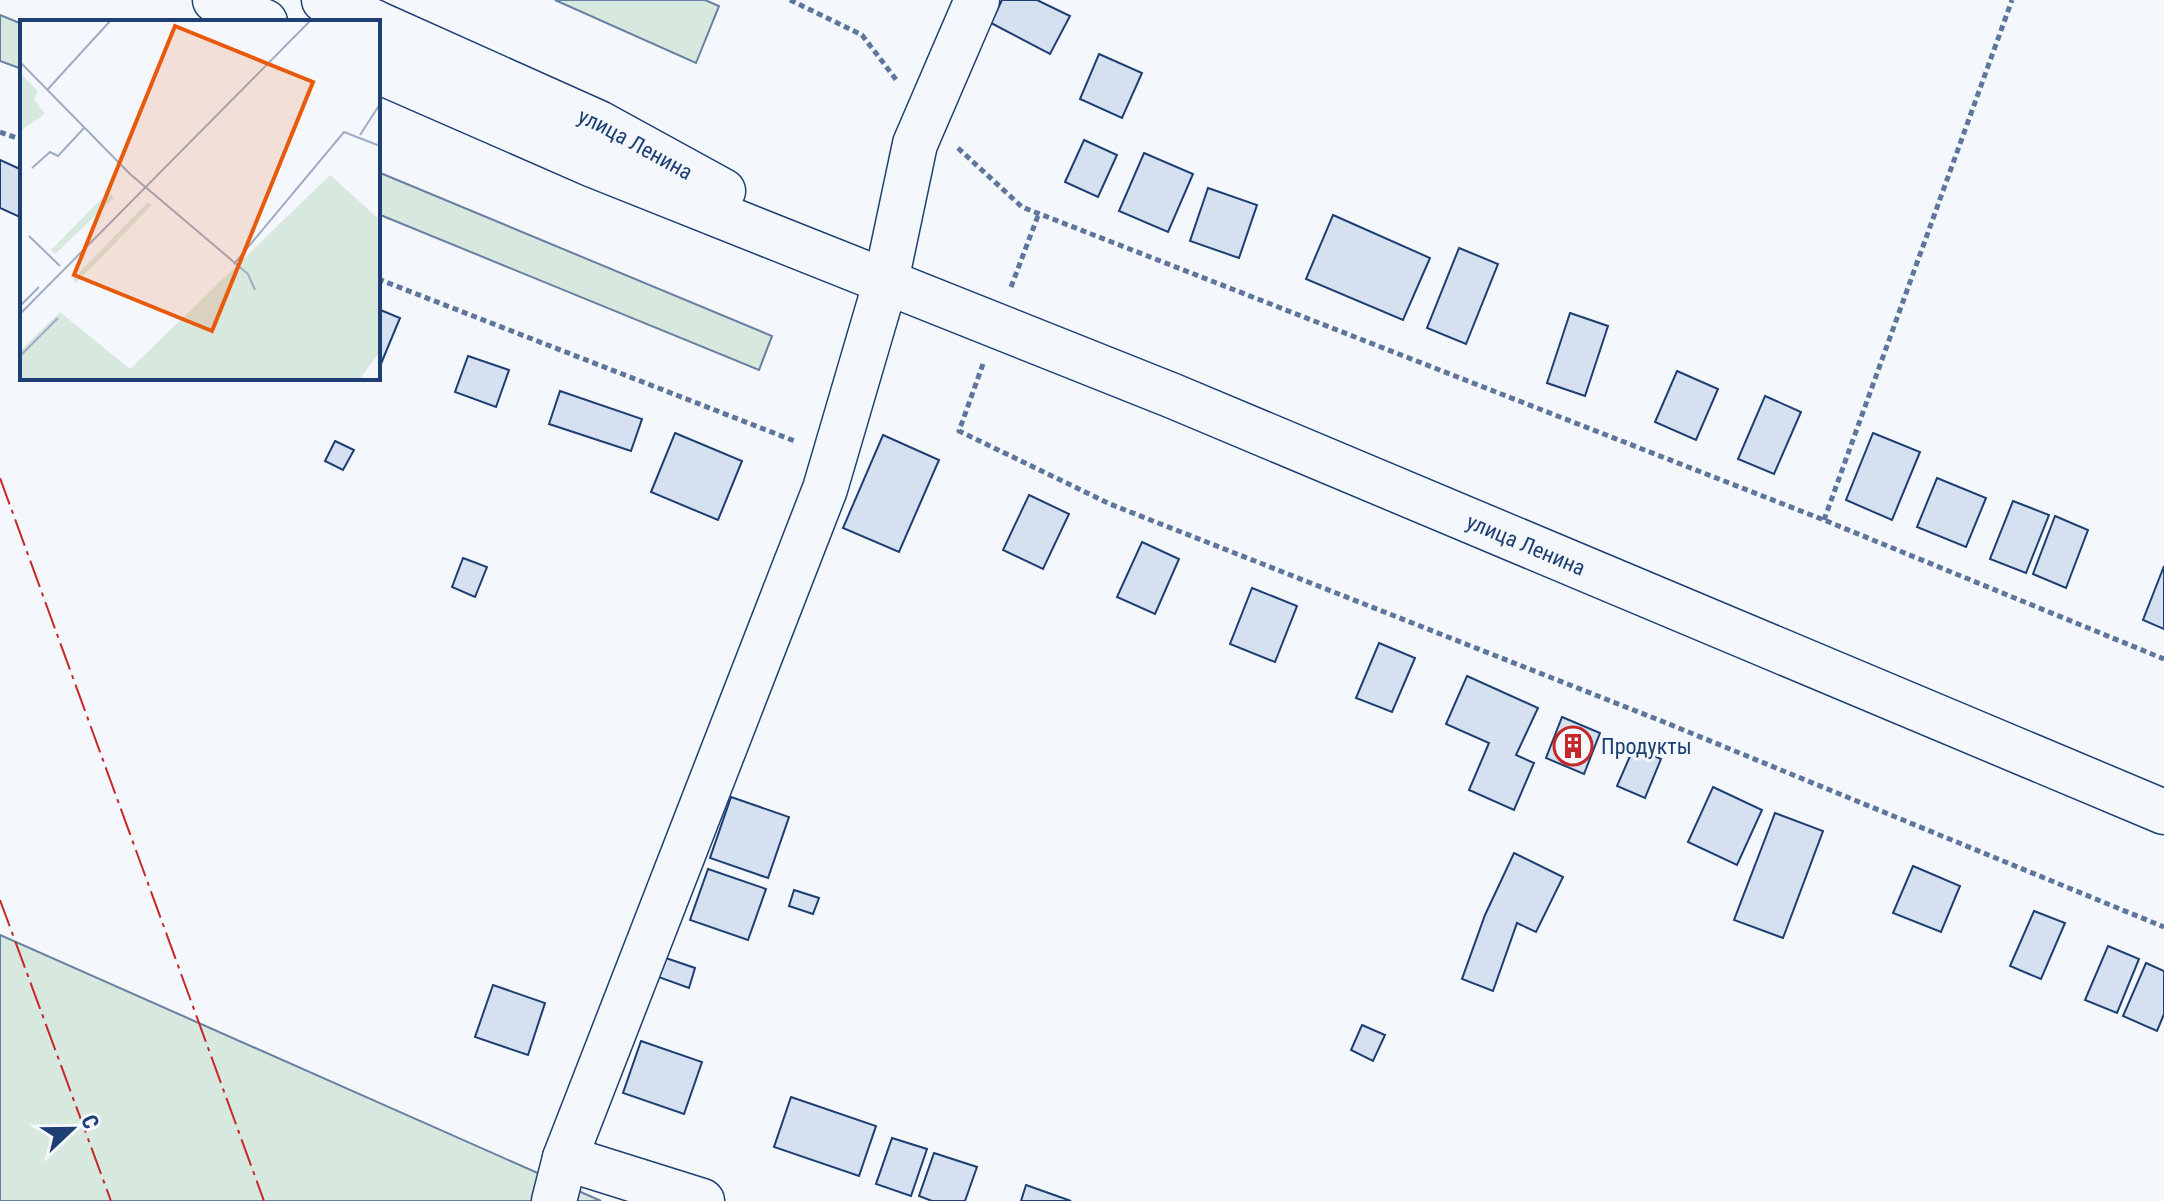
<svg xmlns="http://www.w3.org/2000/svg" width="2164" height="1201" font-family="'Roboto Condensed',sans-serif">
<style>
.green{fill:#d7e8df;stroke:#687fa3;stroke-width:2}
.building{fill:#d5e0f0;stroke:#1d3f73;stroke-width:2}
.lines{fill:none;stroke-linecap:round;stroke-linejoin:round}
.minor-casing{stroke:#1d3f73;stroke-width:47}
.highway-casing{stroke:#1d3f73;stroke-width:47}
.path{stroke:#5e769c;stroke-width:5;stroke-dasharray:6 4;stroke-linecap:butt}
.minor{stroke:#f4f7fb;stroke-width:44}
.highway{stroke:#f4f7fb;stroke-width:44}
.power{stroke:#c62828;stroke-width:2;stroke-dasharray:28 6 4 6;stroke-linecap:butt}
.labels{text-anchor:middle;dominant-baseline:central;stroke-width:6;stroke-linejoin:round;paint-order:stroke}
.street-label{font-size:22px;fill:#1d3f73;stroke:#f4f7fb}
.poi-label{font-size:22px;fill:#1d3f73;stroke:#f4f7fb;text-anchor:start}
.inset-road{fill:none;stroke:#9eadc5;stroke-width:2}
.view{fill:#e8590c;fill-opacity:0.15;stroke:#e8590c;stroke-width:4}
.inset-edge{fill:none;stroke:#1d3f73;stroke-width:4}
</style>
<rect width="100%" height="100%" fill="#f4f7fb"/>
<g class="green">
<polygon points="555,0 705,0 719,6 696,63"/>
<polygon points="0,15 22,24 22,69 0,61"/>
<polygon points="378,172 772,336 759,370 378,214"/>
<polygon points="0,935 601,1201 0,1201"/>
</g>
<g class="building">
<polygon points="1002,0 1037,0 1070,16 1050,54 991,23"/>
<polygon points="1099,54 1142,73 1122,118 1080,99"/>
<polygon points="1084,140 1117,155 1098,197 1065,182"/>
<polygon points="1144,153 1193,174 1168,232 1119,211"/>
<polygon points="0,160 22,170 22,218 0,208"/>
<polygon points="1208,188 1257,205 1239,258 1190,241"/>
<polygon points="1333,215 1430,258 1403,320 1306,279"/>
<polygon points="1459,248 1498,264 1466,344 1427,328"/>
<polygon points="378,309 400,318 378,371"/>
<polygon points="1570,313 1608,326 1585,396 1547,383"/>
<polygon points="468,356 509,370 496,407 455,392"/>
<polygon points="1677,371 1718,389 1696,440 1655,422"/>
<polygon points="560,391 642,419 631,451 549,424"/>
<polygon points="1765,396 1801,412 1774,474 1738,459"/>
<polygon points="675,433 742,461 718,520 651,492"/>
<polygon points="1873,433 1920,452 1892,520 1846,500"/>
<polygon points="883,435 939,460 899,552 843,528"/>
<polygon points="335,441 354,450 343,470 325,461"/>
<polygon points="1937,478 1986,498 1966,547 1917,527"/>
<polygon points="1029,495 1069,514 1043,569 1003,550"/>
<polygon points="2013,501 2049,515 2026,573 1990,559"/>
<polygon points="2055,516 2088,530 2066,588 2033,574"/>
<polygon points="1142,542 1179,559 1155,614 1117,597"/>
<polygon points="463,558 487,567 475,597 452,587"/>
<polygon points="2164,566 2164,629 2143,620"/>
<polygon points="1252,588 1297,606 1275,662 1230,644"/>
<polygon points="1379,643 1415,658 1392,712 1356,698"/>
<polygon points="1467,676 1538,708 1516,755 1534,763 1514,810 1469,790 1489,743 1446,724"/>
<polygon points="1562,717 1600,733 1584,774 1546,758"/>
<polygon points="1634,747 1661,759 1645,798 1617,786"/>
<polygon points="1713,787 1762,810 1737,865 1688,842"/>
<polygon points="731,797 789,817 768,878 710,858"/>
<polygon points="1775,813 1823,831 1783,938 1734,920"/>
<polygon points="1514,853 1563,877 1536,932 1517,923 1493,991 1462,979 1485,915"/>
<polygon points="1913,866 1960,886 1941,932 1893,913"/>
<polygon points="708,869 766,889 748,940 690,920"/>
<polygon points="794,890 819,898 813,914 789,906"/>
<polygon points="2034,911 2065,923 2041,979 2010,966"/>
<polygon points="2108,946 2139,959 2117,1013 2085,1000"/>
<polygon points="657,955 695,968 689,988 650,974"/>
<polygon points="2146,963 2164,971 2164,1014 2157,1031 2123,1016"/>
<polygon points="493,985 545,1003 528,1055 475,1037"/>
<polygon points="1362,1025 1385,1035 1373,1061 1351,1050"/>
<polygon points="641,1041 702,1062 684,1114 623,1093"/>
<polygon points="791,1097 876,1126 859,1176 774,1147"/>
<polygon points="892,1138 927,1149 911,1196 876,1184"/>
<polygon points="934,1153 977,1167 965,1201 932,1201 919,1196"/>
<polygon points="1026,1185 1071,1201 1021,1201"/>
</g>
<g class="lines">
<g class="minor-casing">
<g id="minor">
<polyline points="565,1158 702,1201"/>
<polyline points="554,1201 565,1158 825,489 886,281 915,144 977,0"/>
</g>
</g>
<g class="highway-casing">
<g id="highway">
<polyline points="215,0 265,22"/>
<polyline points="324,0 374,22"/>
<path id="s1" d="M378 24 599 123 723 191"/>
<path id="s2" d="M378 71 593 165 1173 396 2164 812"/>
</g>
</g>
<g class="path">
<polyline points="790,0 862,35 898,82"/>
<polyline points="0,132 22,140"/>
<polyline points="958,148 1022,207 1824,520 2164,659"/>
<polyline points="378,279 797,442"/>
<polyline points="1011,287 1039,213"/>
<polyline points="983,364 959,431 1110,504 1664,722 2164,927"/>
<polyline points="1824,520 2012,0"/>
</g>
<use href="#minor" class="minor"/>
<use href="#highway" class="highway"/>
<g class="power">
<polyline points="0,478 264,1201"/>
<polyline points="0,900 111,1201"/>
</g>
</g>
<defs>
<g id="building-ring" transform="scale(2)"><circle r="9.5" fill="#f4f7fb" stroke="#c62828" stroke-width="1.5"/><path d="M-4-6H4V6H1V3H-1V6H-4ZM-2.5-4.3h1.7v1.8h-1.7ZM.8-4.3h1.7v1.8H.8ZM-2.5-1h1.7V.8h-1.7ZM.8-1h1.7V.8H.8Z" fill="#c62828"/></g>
</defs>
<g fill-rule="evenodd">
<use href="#building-ring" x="1573" y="746"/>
</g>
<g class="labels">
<g class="street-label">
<text stroke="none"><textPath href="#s1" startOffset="284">улица Ленина</textPath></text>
<text stroke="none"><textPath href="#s2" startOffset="1242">улица Ленина</textPath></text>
</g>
<g class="poi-label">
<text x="1601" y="746">Продукты</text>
</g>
</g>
<g transform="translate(20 20)">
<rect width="360" height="360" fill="#f4f7fb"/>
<path d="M0 53 18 71 14 79 25 94 0 111ZM310 155 360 200V331L339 360H0V331L40 292 110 349ZM88 172 94 178 35 234 31 230ZM128 182 132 185 56 263 53 259Z" fill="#d7e8df"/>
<path class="inset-road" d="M0 42 110 154 228 254 235 270M28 69 91 0M340 115 360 84M12 148 30 132 38 136 65 107M9 216 40 246M214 244 324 112 360 126M0 286 19 267M0 294 291 0M0 336 38 298"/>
<path class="view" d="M155 6 293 62 192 311 54 255Z"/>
<rect width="360" height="360" class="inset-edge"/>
</g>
<g transform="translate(72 1129) rotate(68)" stroke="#f4f7fb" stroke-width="6" paint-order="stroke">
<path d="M0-6L14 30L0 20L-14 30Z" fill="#1d3f73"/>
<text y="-12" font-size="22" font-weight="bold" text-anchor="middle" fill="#1d3f73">С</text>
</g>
</svg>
